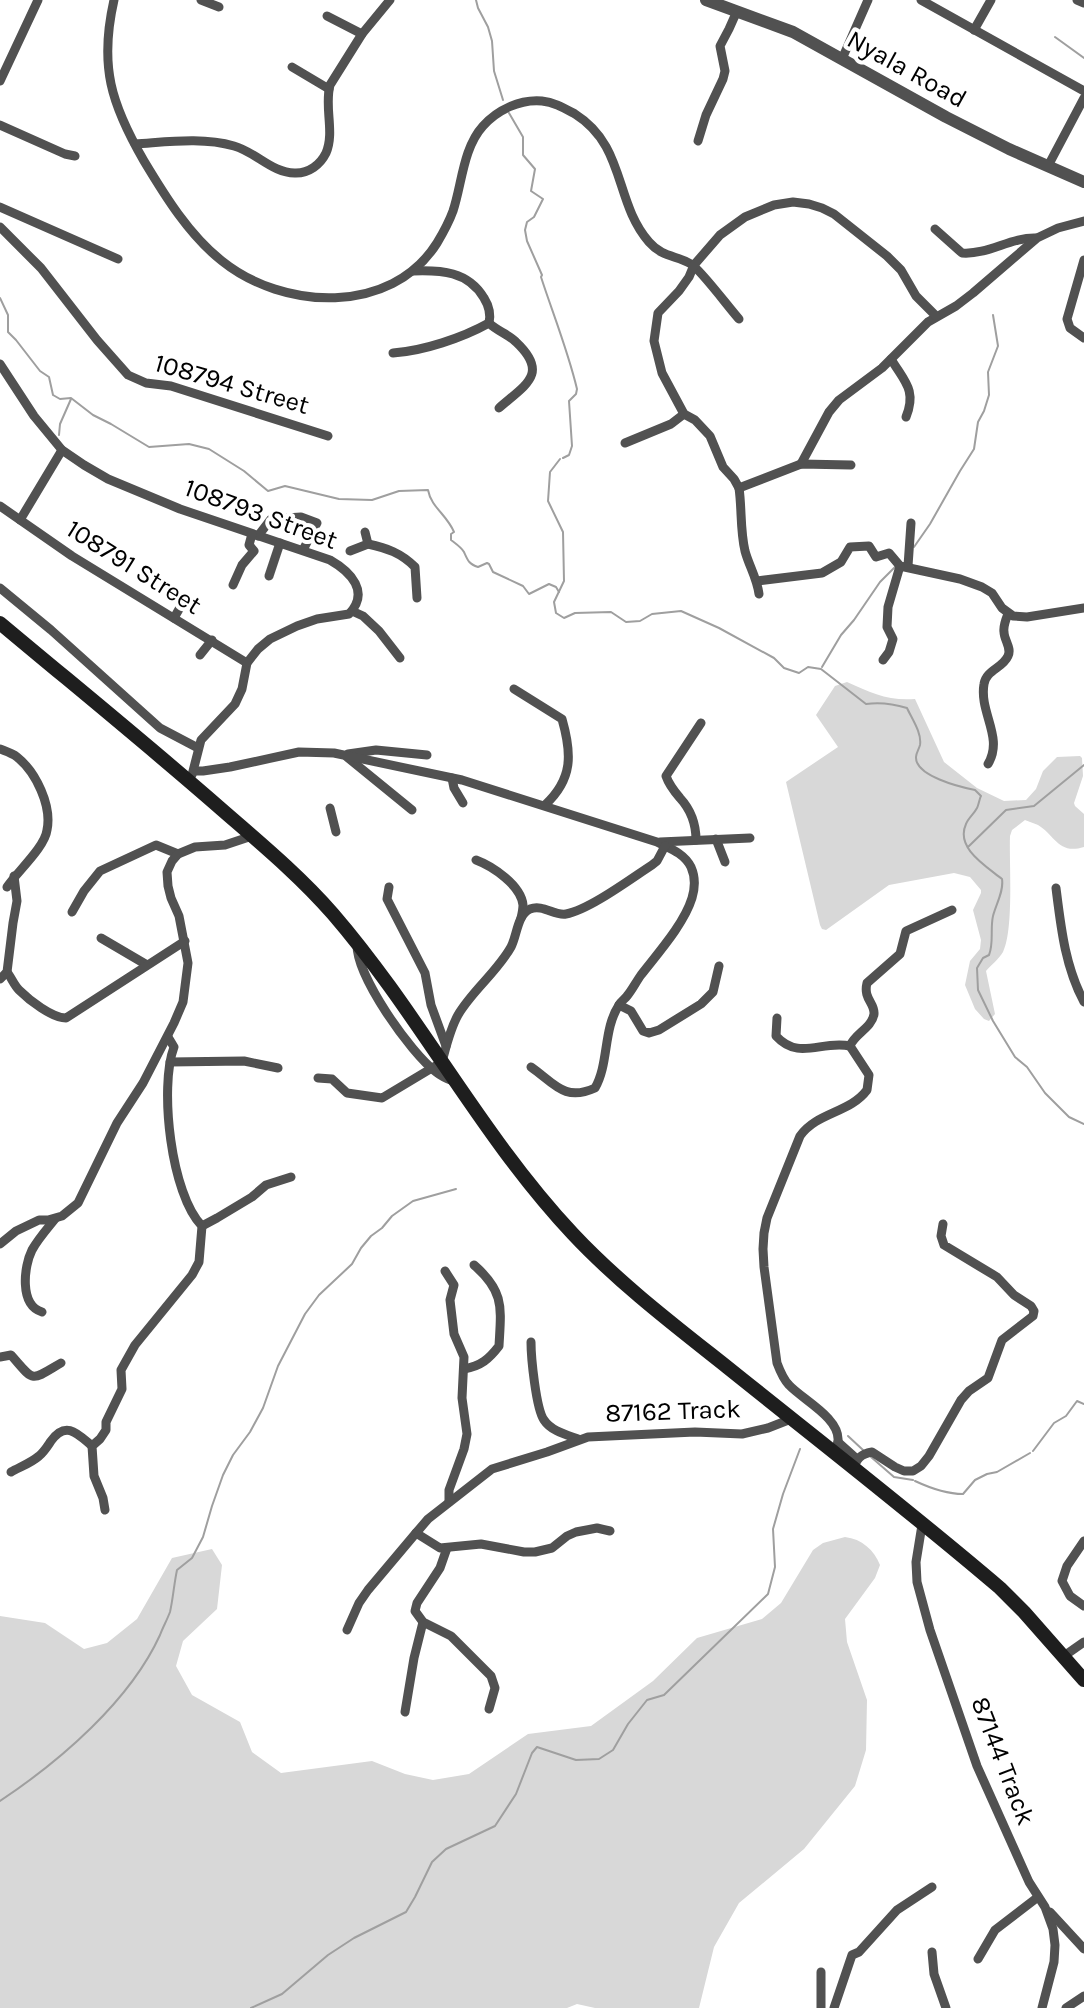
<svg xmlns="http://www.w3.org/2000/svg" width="1084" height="2008" font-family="Karla,sans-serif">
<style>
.green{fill:#d8d8d8}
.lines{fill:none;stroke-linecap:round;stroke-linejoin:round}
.stream{stroke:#9f9f9f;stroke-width:2}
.minor{stroke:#515151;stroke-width:9}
.tertiary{stroke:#515151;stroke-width:12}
.secondary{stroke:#1e1e1e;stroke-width:14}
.labels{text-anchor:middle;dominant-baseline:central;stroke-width:8;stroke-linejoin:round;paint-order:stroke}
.street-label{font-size:26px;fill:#000;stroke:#fff}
</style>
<rect width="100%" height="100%" fill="#fff"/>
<g class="green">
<path d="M847 682C871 693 888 701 915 699L944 762 977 788 1004 801 1026 800 1036 789 1043 771 1057 757 1080 756 1082 758 1083 776 1074 803 1075 806 1084 814V847C1058 855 1055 835 1038 825 1036 824 1027 821 1025 820L1012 830 1010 836C1009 864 1014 929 1003 952 999 959 991 965 986 971L995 1014 989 1021 984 1019 975 1009 965 985 970 961 980 949 981 940 973 910 981 893V890L970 877 954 873 889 885 826 930 822 929 820 925 786 782 838 747 816 715 835 686Z"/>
<path d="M845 1537C862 1539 874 1550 880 1565L875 1578 845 1619 847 1642 867 1700 866 1750 855 1786 804 1849 739 1903 714 1947 699 2008H595L577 2004 567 2008H0V1616L45 1623 84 1649 107 1643 137 1619 172 1558 212 1549 222 1565 217 1609 183 1641 176 1666 192 1695 240 1722 252 1752 281 1773 372 1761 405 1774 433 1780 469 1774 528 1734 591 1726 653 1681 697 1638 762 1619 781 1603 813 1550 823 1543Z"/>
</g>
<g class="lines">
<g class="stream">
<polyline points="476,0 478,8 488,27 492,41 494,71 503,100"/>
<polyline points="1055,37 1084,58"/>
<path d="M509 113 523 137V155L535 169 531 191 543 199 534 217 527 222 525 230 527 241 542 275 541 277C553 314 568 351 577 389L576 394 569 401 572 446 569 455 563 458"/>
<path d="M0 298 8 315V332L16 340 40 371 49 377 53 395 60 399 71 398 93 415 111 424 149 447 189 444 209 449 244 471 268 491 285 486 339 499 372 500 399 491 428 490C431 507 447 515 454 532L451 534V540C456 544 461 547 464 552 468 561 469 564 478 567L487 563 489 564 493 572 523 586 529 594 549 584 556 587 559 592"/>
<polyline points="59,435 60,424 71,399"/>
<path d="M560 459 550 472 548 501 563 532 564 581 554 602 556 613 564 618 575 613 611 612 626 622 640 621 652 614 681 611 719 628 774 658 784 668 799 673 808 667 821 669 866 704C880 702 894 704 907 708 912 719 922 733 920 745 919 749 916 753 916 757 915 776 960 787 975 790L981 796C980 797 978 807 977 808 974 814 968 818 966 824 955 848 986 866 1002 879 1004 891 996 904 993 916 990 929 994 943 989 955L983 958 977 968 978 990 993 1021 1015 1057 1027 1067 1045 1093 1069 1117 1084 1124"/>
<polyline points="914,547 930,524 960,471 974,449 978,422 984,411 989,395 988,372 998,346 993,315"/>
<polyline points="822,667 841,635 854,620 880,582 896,566"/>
<polyline points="968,847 1006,810 1034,806 1084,765"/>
<polyline points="848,1436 863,1450"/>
<polyline points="1033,1451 1054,1423 1066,1416 1077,1401 1084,1404"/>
<polyline points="871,1457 894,1477 913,1480"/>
<path d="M915 1481C930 1488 947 1494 963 1494L975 1480 987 1474 997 1472 1030 1453"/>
<path d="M0 1801C60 1761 130 1701 160 1635 163 1627 167 1620 170 1612 173 1599 174 1584 177 1570L192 1558 203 1537 212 1506 223 1475 233 1455 250 1432 263 1408 278 1366 305 1314 319 1295 352 1264 361 1248 371 1236 382 1228 392 1216 413 1201 456 1189"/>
<polyline points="251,2008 282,1994 328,1955 354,1938 406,1912 415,1897 432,1862 446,1849 495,1826 516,1794 532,1753 537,1747 576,1760 599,1759 613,1750 628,1724 647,1700 664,1695 768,1594 775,1567 773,1529 783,1494 800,1449"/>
</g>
<g class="minor">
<path d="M114 0C99 66 111 104 144 161 165 196 189 235 222 261 283 310 391 316 437 243 443 233 449 222 453 211 462 184 463 148 483 126 497 110 520 99 542 101 554 102 564 108 575 114 626 146 614 202 649 242 663 258 676 255 691 264 701 270 729 308 739 319"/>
<polyline points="201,0 219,7"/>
<polyline points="921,0 1084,91"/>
<polyline points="1077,0 1084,3"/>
<polyline points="327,16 362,34"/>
<polyline points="974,30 991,0"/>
<polyline points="842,59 868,0"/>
<polyline points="292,67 329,89"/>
<polyline points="0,81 38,0"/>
<polyline points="0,125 65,154 75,156"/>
<polyline points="698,141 706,115 723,79 725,71 720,46 729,29 737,11"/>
<path d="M135 144C168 142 202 137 234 146 256 152 273 174 296 173 309 173 320 165 326 153 335 132 324 107 330 85L362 34 390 0"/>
<polyline points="1048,166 1084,98"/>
<polyline points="0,207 118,259"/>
<polyline points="0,227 41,268 97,340 128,375 146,383 171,386 328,436"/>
<path d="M935 229 962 253C988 255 1011 237 1036 238"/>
<polyline points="1084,260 1067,319 1070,328 1084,338"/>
<path d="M413 271C441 270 468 271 484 298 489 306 491 314 489 323"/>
<path d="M393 353C423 351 462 338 489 323 497 331 508 334 516 342 550 374 525 385 499 408"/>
<path d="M891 359C904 381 917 390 906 417"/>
<path d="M0 364 34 416 62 450 84 465 108 479 180 509 330 560C351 572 370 592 349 614L317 619 297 626 270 639 258 649 247 663 242 689 235 704 201 740 192 775"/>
<polyline points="625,443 671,424 684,414"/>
<polyline points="801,464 829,412 839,400 882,368 928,322 956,306 973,293 1037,238 1058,228 1084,221"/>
<polyline points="739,488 734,479 723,467 710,436 695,420 684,414 662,373 654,341 658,313 679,291 689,277 694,265 720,235 745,217 774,205 793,202 809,204 822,208 834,214 887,256 901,270 916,296 936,316"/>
<polyline points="0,506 72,556 247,663"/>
<polyline points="20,520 62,450"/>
<polyline points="258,536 271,519 301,517 317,523 303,550"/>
<path d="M368 544C387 548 401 553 415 567L417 598"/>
<polyline points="350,551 368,544 365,532"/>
<polyline points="908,566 911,523"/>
<polyline points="269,576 280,543"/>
<polyline points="757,581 822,573 841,562 850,547 869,546 876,557 889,553 900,566 960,579 982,587 992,593 1002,608 1013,616 1027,617 1084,608"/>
<polyline points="233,585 242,565 254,551 249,545 252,534"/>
<polyline points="0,588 51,630 160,728 198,748"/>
<path d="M759 594C757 578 749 566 745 551 740 530 742 509 739 488L801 464 851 465"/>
<polyline points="352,611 363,616 379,631 400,658"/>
<polyline points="174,618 186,597"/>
<polyline points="200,655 212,640"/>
<polyline points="883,660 889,652 893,639 887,627 888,607 900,566"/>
<path d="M514 689 562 719C572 754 573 779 545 805"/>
<path d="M0 749C5 751 12 753 17 757 36 772 52 806 47 830 45 847 17 872 7 887"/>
<polyline points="348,754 376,750 427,755"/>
<polyline points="347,757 412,810"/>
<path d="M988 764C1004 737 979 713 984 684 986 670 1003 668 1008 656 1012 648 1004 640 1004 632 1003 626 1006 619 1008 614"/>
<path d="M194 771H203L230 767 299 752 334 753 462 780 657 842C669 848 684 853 691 867 695 876 695 888 692 898 684 924 658 953 641 975 636 982 632 990 627 996 625 999 621 1001 619 1005 603 1029 609 1064 595 1088 564 1102 554 1083 531 1067"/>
<polyline points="452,778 454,788 463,803"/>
<polyline points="330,808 336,832"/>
<polyline points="716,839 725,862"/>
<path d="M696 840C696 825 691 810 680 798 674 791 669 785 666 776L701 723"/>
<polyline points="660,842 750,838"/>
<path d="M476 860C492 866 521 885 523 905 523 909 522 914 521 918"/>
<polyline points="389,887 387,899 425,973 431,1005 446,1046"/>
<path d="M1056 888C1061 928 1065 966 1084 1002"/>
<polyline points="72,912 84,891 100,871 156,845 178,854"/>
<polyline points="101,938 147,965"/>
<path d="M357 944C356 976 410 1052 436 1072 441 1076 447 1079 453 1081"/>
<path d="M7 972C11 977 14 985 19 990 29 1000 52 1018 66 1018L185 941"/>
<polyline points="0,979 7,972 13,923 17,901 14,876"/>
<polyline points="619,1005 631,1011 643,1031 649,1033 659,1030 701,1004 713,992 719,966"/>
<path d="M777 1018 776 1036C799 1061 821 1040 850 1046"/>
<polyline points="170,1062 244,1061 278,1068"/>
<path d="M318 1078 332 1079 347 1093 382 1098 442 1062C446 1047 450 1029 458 1015 472 991 497 972 511 947 517 936 517 915 530 909 543 904 554 916 566 914 589 910 632 878 652 865L657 861 665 846"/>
<polyline points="202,1226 217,1218 252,1197 266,1185 291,1177"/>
<polyline points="0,1244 16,1231 39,1220 48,1220 62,1216 78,1203 117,1123 143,1083 174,1023 183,1002 188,963 179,916 171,898 168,886 167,872 172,861 178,854 195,847 225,845 252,836"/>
<polyline points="445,1271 454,1285 450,1300 454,1334 464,1357 462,1398 467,1434 464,1449 449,1490 449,1502"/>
<path d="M42 1312C19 1305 24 1266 32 1250 38 1239 47 1229 55 1219"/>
<path d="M531 1342C531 1357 536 1409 544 1420 551 1431 567 1435 578 1439"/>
<path d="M0 1357 11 1355C35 1382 29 1382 61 1363"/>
<path d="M464 1369C481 1366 489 1359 499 1346 501 1308 505 1292 474 1265"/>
<polyline points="838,1442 857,1459"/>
<path d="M834 1454C834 1453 838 1443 838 1441 840 1418 803 1400 789 1385 783 1379 780 1371 777 1363L764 1267 763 1249 764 1233 767 1218 800 1136C817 1112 850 1113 867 1090L869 1075 850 1046C854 1034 872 1028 874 1014 875 1003 863 999 867 983L900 954 906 931 952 910"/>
<path d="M853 1469C857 1459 860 1454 872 1452L895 1467 904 1471H913L921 1466 929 1456 961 1400 969 1391 988 1378 1002 1340 1033 1316 1034 1311 1031 1306 1014 1295 997 1277 944 1245 941 1236 943 1224"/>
<path d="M11 1472C20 1467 31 1463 39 1456 44 1452 47 1447 51 1441 66 1420 78 1434 92 1446"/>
<path d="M105 1510 103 1498 94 1476 92 1446 100 1439 106 1430V1422L122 1389 121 1370 135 1345 192 1275 199 1262 202 1226C171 1195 159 1087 174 1047L168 1037"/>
<polyline points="922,1525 916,1562 917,1582 930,1630 977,1766 1029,1882 1045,1907 1053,1929 1055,1945 1054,1962 1042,2008"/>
<polyline points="416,1533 440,1548 481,1544 524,1552 535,1552 552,1548 567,1536 576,1532 597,1528 610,1531"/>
<polyline points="1084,1541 1067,1566 1062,1581 1070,1596 1084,1606"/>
<polyline points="447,1548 440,1568 417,1603 415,1611 423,1622 451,1636 491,1676 495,1688 489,1709"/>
<polyline points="347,1630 359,1603 368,1590 416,1533 428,1519 492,1469 547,1452 588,1437 695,1432 742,1434 768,1428 791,1419"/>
<polyline points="1064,1656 1084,1642"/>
<polyline points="405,1712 414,1658 423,1622"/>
<polyline points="1050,1912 1084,1949"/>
<polyline points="932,1952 934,1974 946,2008"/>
<polyline points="978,1959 995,1930 1038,1897"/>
<polyline points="821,1972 821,2008"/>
<polyline points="834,2008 852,1955 859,1952 897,1910 932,1887"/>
<polyline points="1066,2008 1084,1996"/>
</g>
<polyline class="tertiary" points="706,0 793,32 946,117 1009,149 1084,182"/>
<path class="secondary" d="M0 623C74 685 148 745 220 808 259 842 299 875 333 914 420 1015 481 1136 573 1234 619 1283 674 1325 727 1367 818 1440 911 1512 1000 1588L1024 1612 1084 1680"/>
</g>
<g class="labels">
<g class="street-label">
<text transform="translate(907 69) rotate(29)">Nyala Road</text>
<text transform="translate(232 384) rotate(16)">108794 Street</text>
<text transform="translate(261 514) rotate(20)">108793 Street</text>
<text transform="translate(134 567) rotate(32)">108791 Street</text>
<text transform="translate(673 1411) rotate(-2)">87162 Track</text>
<text transform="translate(1003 1761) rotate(69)">87144 Track</text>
</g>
</g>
</svg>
